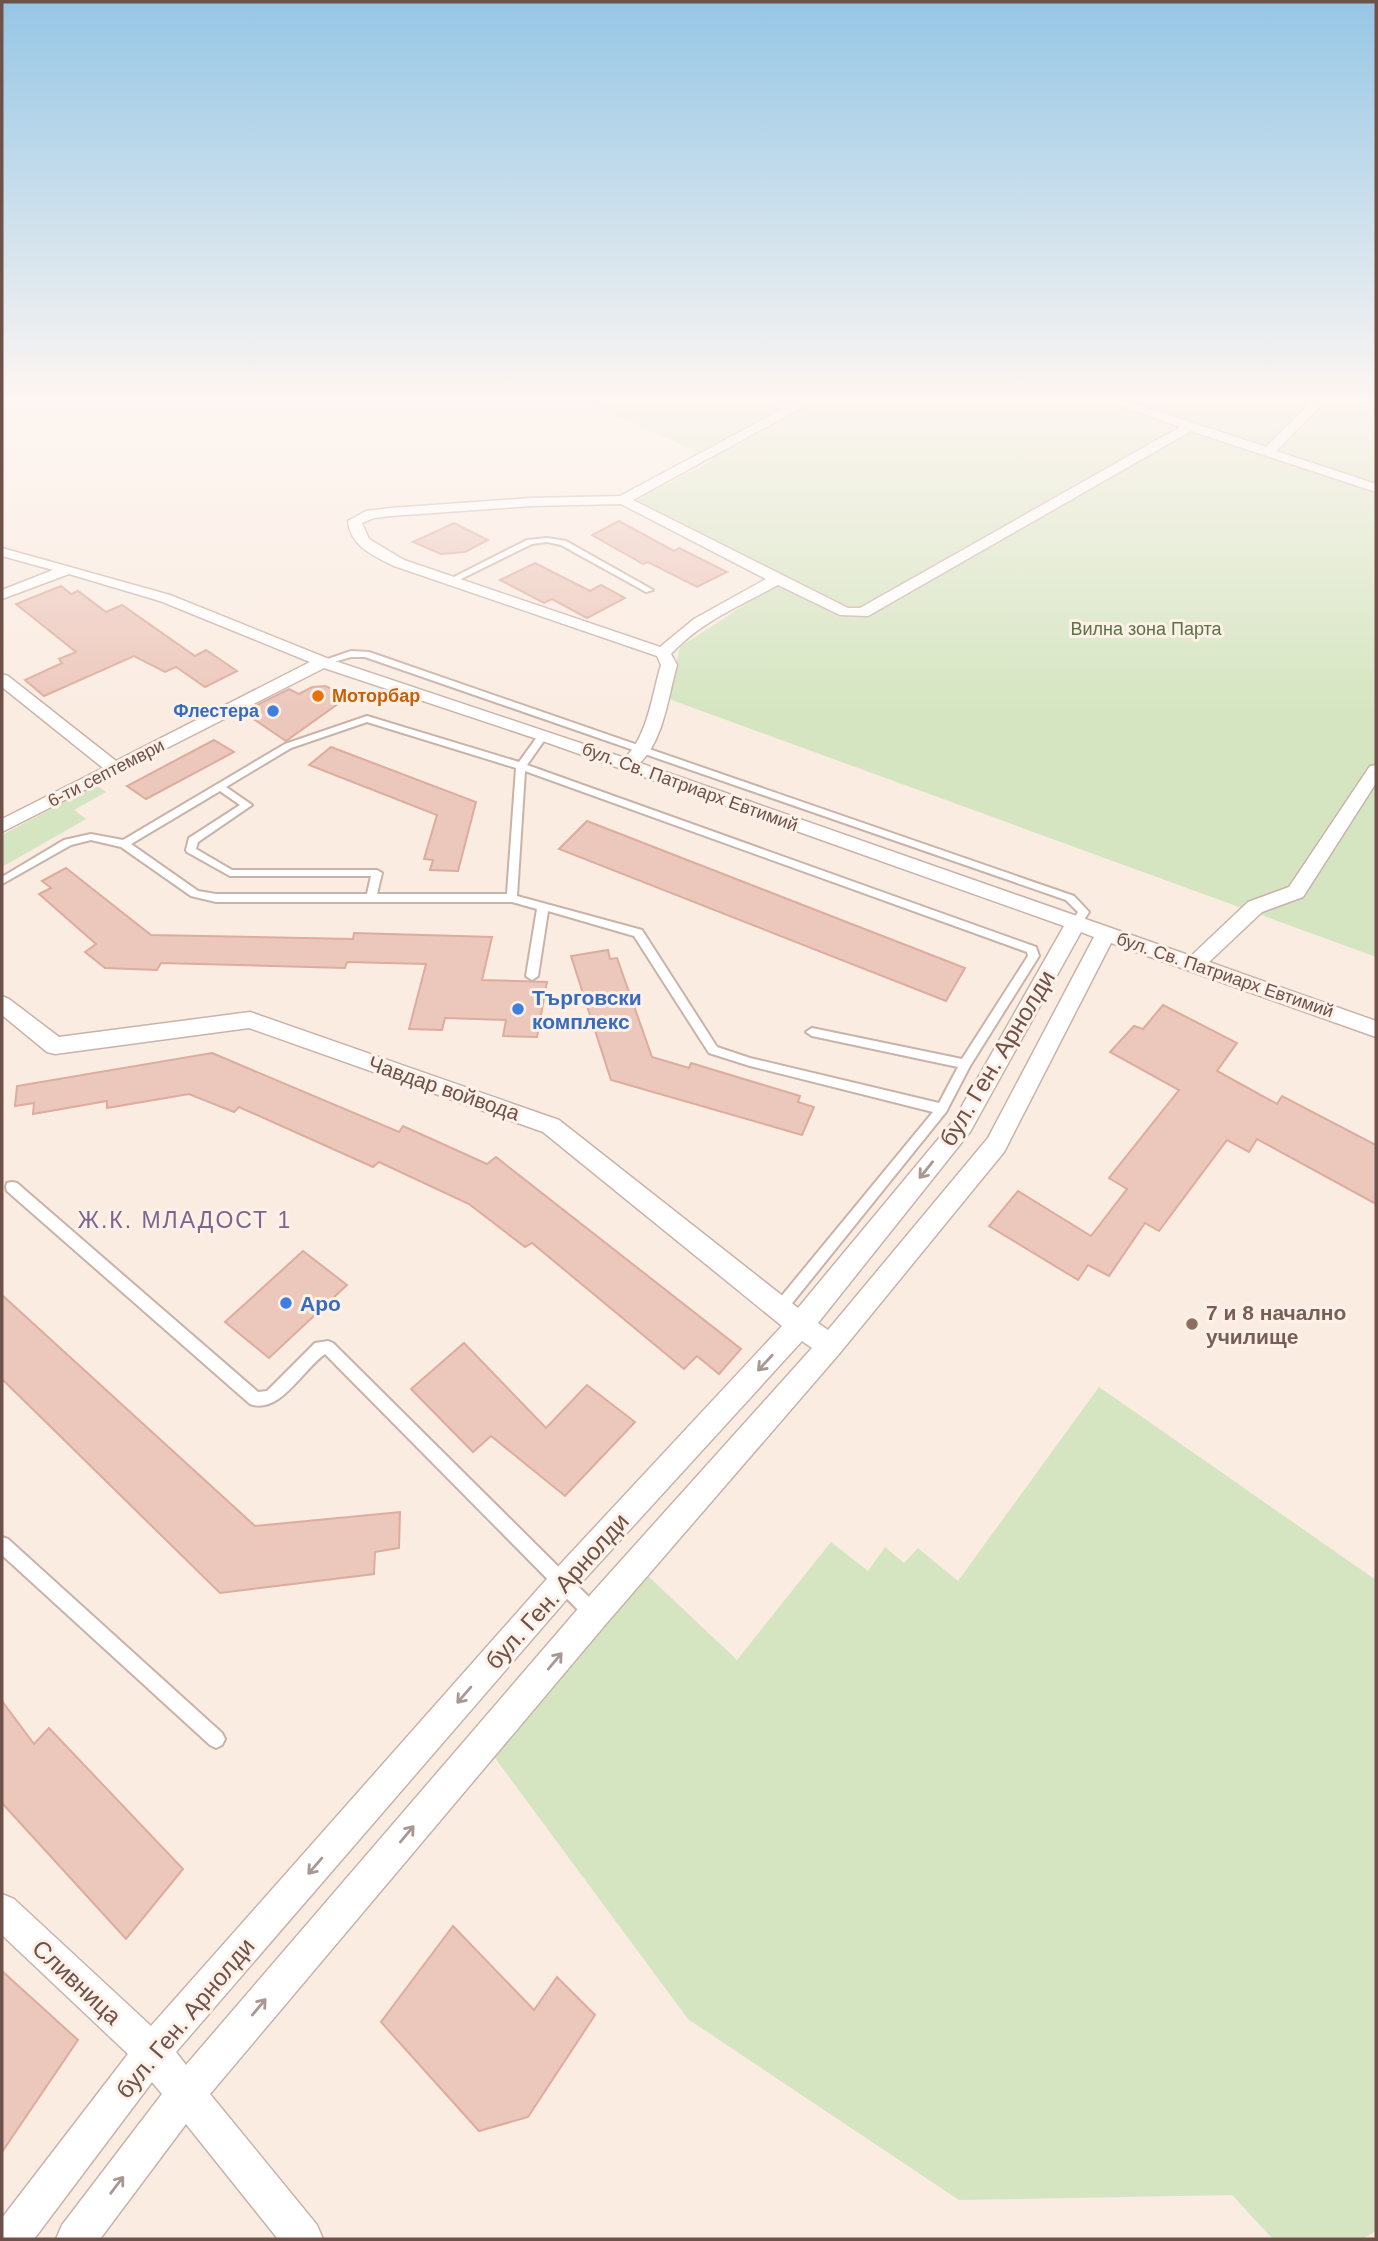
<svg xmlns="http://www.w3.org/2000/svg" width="1378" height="2241" font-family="Helvetica,sans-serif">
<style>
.green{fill:#d5e5c1}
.building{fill:#ecc7bb;stroke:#ddac9d;stroke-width:2}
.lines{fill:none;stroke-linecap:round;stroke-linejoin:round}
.lane-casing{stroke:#c9b3a9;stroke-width:4}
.street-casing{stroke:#c9b3a9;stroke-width:3}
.lane{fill:#fff;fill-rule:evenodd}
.street{fill:#fff;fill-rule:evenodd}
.oneway{stroke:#a89792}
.food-dot{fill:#e8710a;stroke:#fdf1e7;stroke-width:2.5}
.shop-dot{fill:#3f7fe0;stroke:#fdf1e7;stroke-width:2.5}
.education-dot{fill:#8d6e63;stroke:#fdf1e7;stroke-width:2.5}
.labels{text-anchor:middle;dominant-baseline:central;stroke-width:6;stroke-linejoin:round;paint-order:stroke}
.far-park-label{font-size:18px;fill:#597344;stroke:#fdf1e7}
.far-food-label{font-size:18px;font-weight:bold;fill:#c56008;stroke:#fdf1e7;text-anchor:start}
.far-shop-label{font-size:18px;font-weight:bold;fill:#366cbe;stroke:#fdf1e7;text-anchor:end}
.far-street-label{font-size:18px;fill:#6e524a;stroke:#fdf1e7}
.shop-label{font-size:21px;font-weight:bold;fill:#366cbe;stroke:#fdf1e7;text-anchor:start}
.street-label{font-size:21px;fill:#6e524a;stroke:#fdf1e7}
.education-label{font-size:21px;font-weight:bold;fill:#785e54;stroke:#fdf1e7;text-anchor:start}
.neighbourhood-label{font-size:23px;letter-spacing:2px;fill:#7c6691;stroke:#fdf1e7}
.near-street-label{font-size:24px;fill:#6e524a;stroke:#fdf1e7}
</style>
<rect width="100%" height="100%" fill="#faece1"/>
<g class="green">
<polygon points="577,399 1376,399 1376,957 669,699 680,647 787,577 637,500 714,459"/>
<polygon points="96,785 106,792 74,810 86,819 2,867 2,835"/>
<polygon points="1099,1387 1376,1580 1376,2231 1362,2239 1273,2239 1232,2195 959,2200 688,2019 492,1754 646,1574 737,1660 831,1542 868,1571 885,1547 904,1563 918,1548 958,1581"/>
</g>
<g class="building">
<polygon points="619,521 674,551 679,548 727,572 697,587 648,562 643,564 592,535"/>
<polygon points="454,523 488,540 465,552 441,554 413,542"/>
<polygon points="535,563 590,591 601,585 625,598 587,618 552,599 544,603 500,580"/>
<polygon points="61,586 71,594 78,591 106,612 122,605 195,656 206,650 237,671 205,687 176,667 165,672 134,656 44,696 25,680 62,663 59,659 76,652 16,604"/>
<polygon points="325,686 349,696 286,741 243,712 289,689 299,694 312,687"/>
<polygon points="214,740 234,752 146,799 127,786"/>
<polygon points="331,747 476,802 458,871 430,870 433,860 424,859 437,815 309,765"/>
<polygon points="587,821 965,968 946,1001 559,849"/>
<polygon points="66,868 151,935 353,939 354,933 492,937 482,980 547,982 537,1037 503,1036 506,1020 445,1018 442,1030 409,1029 426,964 347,962 345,968 161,963 157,970 105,968 85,952 96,944 39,894 51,888 42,881"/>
<polygon points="608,950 610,959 617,958 652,1057 689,1068 691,1063 800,1096 798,1102 814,1107 802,1135 611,1080 571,956"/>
<polygon points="1163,1005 1237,1043 1217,1071 1277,1104 1282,1096 1376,1145 1376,1204 1257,1139 1249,1152 1227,1140 1159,1231 1145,1223 1109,1276 1088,1265 1078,1280 989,1226 1018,1191 1091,1236 1127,1189 1109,1178 1179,1090 1110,1052 1134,1026 1143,1029"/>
<polygon points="212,1053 399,1132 403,1126 487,1164 496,1157 741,1349 719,1374 697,1356 684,1369 532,1243 525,1247 469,1204 379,1162 373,1167 239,1107 234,1112 189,1094 107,1108 107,1101 33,1114 34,1103 15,1106 17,1086"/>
<polygon points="303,1251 347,1285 269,1358 225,1322"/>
<polygon points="2,1295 255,1526 400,1512 399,1548 375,1552 374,1574 220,1593 2,1379"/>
<polygon points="464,1343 546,1428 587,1385 635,1422 565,1496 491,1436 473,1452 411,1389"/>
<polygon points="2,1701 34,1744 49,1728 183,1869 126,1939 2,1803"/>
<polygon points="453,1926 534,2010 557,1977 595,2015 528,2117 479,2131 381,2022"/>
<polygon points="2,1971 78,2040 2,2152"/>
</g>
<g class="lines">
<g class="lane-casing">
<g id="lane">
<polygon points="547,538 566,541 653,590 646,592 561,545 547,542 532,544 457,581 450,579 527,540"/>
<polygon points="351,651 369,652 1074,896 1089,912 1080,926 1072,926 1071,923 1078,912 1066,900 365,657 351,657 323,665 319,662"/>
<path d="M367 716 519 762 540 733H546L548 735 527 765 1036 947 1039 956 970 1066 946 1112 785 1312 780 1314 775 1312 773 1308 775 1304 933 1112 750 1066 709 1053 634 936 548 911 538 976 532 980 526 976 537 909 512 902H216L191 896 121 847 91 840 71 845 2 884V877L64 840 91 834 123 840 285 744ZM367 722 516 768 507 894H377L382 873 377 870H232L196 849 198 842 252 805 226 787 291 748ZM525 771 1027 952 1028 956 962 1059 812 1028 806 1032 812 1036 958 1067 939 1103 750 1058 717 1047 642 930 517 896ZM220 791 240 805 189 838 186 850 187 852 230 876H371L367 894H216L198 891 131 844Z"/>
<path d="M12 1182 17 1183 258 1392 267 1391 315 1343 328 1341 333 1343 600 1608 602 1614 600 1620 594 1622 588 1620 325 1354C303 1369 280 1415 250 1404L7 1191 6 1187 7 1183Z"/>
<polygon points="2,1537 8,1539 222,1733 225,1739 222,1745 216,1748 210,1745 2,1555"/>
</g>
</g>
<g class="street-casing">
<path id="street" d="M758 399H775L791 405 802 399H817L633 500 848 608H860L1180 427 1102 399H1120L1266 447 1314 399H1327L1276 451 1376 484V492L1191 431 868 616 840 615 778 585C741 605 700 622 671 654L677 665C668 697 664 739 640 763L1191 956 1248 902 1289 887 1370 766 1376 765V783L1303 897 1262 912 1209 962 1376 1021V1037L1111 943 1004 1152 839 1354 605 1625 210 2094 317 2225 323 2239H278L186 2124 100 2239H56L62 2225 162 2094 152 2082 34 2239H2V2218L128 2054 2 1935V1894L14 1899 151 2026 553 1572 782 1326 543 1132 249 1028 55 1054 47 1052 2 1015V996L9 999 59 1037 250 1012 559 1120 798 1308 954 1120 1064 926 537 739 324 668 2 832V819L103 768 2 687V674L8 676 116 761 310 662 160 601 69 574 2 599V590L53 570 2 556V548L170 595 329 659 625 758C648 735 652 695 661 665L657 656 394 566C374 556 350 546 348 521L366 511 391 508 531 498 620 496 781 410ZM621 504 766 579 694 619 660 647 404 560 369 539 362 523 374 518 391 516 531 506ZM1081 932 1094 937 988 1138 828 1330 818 1323 970 1132ZM802 1341 812 1348 583 1603 186 2065 176 2052 573 1592Z"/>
</g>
<use href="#lane" class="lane"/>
<use href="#street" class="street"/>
</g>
<defs><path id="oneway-shaft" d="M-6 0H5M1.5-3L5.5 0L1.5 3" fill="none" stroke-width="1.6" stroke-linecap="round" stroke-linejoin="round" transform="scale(1.75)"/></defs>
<g class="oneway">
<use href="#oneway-shaft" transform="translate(926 1170) rotate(129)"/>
<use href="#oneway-shaft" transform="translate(765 1363) rotate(133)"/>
<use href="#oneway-shaft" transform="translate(555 1661) rotate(-50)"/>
<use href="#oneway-shaft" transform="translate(464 1695) rotate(131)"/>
<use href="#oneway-shaft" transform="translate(407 1834) rotate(-50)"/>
<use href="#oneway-shaft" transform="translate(315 1866) rotate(131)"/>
<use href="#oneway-shaft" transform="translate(259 2007) rotate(-50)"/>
<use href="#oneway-shaft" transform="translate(117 2185) rotate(-53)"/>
</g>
<linearGradient id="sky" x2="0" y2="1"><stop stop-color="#95c6e5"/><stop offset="0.56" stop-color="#fdf6f2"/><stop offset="1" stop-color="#fdf6f2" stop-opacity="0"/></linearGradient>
<rect width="1378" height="713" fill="url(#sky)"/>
<circle class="food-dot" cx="318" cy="696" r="7"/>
<g class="shop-dot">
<circle cx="273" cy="711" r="7"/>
<circle cx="518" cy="1009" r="7"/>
<circle cx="286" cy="1303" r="7"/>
</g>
<circle class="education-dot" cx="1192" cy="1324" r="7"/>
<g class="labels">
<g class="far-park-label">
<text x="1146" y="629">Вилна зона Парта</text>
</g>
<g class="far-food-label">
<text x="332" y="696">Моторбар</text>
</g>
<g class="far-shop-label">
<text x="259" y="711">Флестера</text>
</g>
<g class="far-street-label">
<text transform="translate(106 773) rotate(-27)">6-ти септември</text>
<text transform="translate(690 787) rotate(20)">бул. Св. Патриарх Евтимий</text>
<text transform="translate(1225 975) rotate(19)">бул. Св. Патриарх Евтимий</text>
</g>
<g class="shop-label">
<text x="532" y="997">Търговски<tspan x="532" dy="24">комплекс</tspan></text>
<text x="300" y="1303">Аро</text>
</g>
<g class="street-label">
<text transform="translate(444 1088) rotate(19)">Чавдар войвода</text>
</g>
<g class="education-label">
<text x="1206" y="1312">7 и 8 начално<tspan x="1206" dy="24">училище</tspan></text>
</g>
<g class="neighbourhood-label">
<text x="185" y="1220">Ж.К. МЛАДОСТ 1</text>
</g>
<g class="near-street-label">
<text transform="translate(997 1058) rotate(-59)">бул. Ген. Арнолди</text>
<text transform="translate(557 1591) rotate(-48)">бул. Ген. Арнолди</text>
<text transform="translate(77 1982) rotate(43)">Сливница</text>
<text transform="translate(185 2018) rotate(-50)">бул. Ген. Арнолди</text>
</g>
</g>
<rect width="1378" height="2241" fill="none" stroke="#6e524a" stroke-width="7"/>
</svg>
